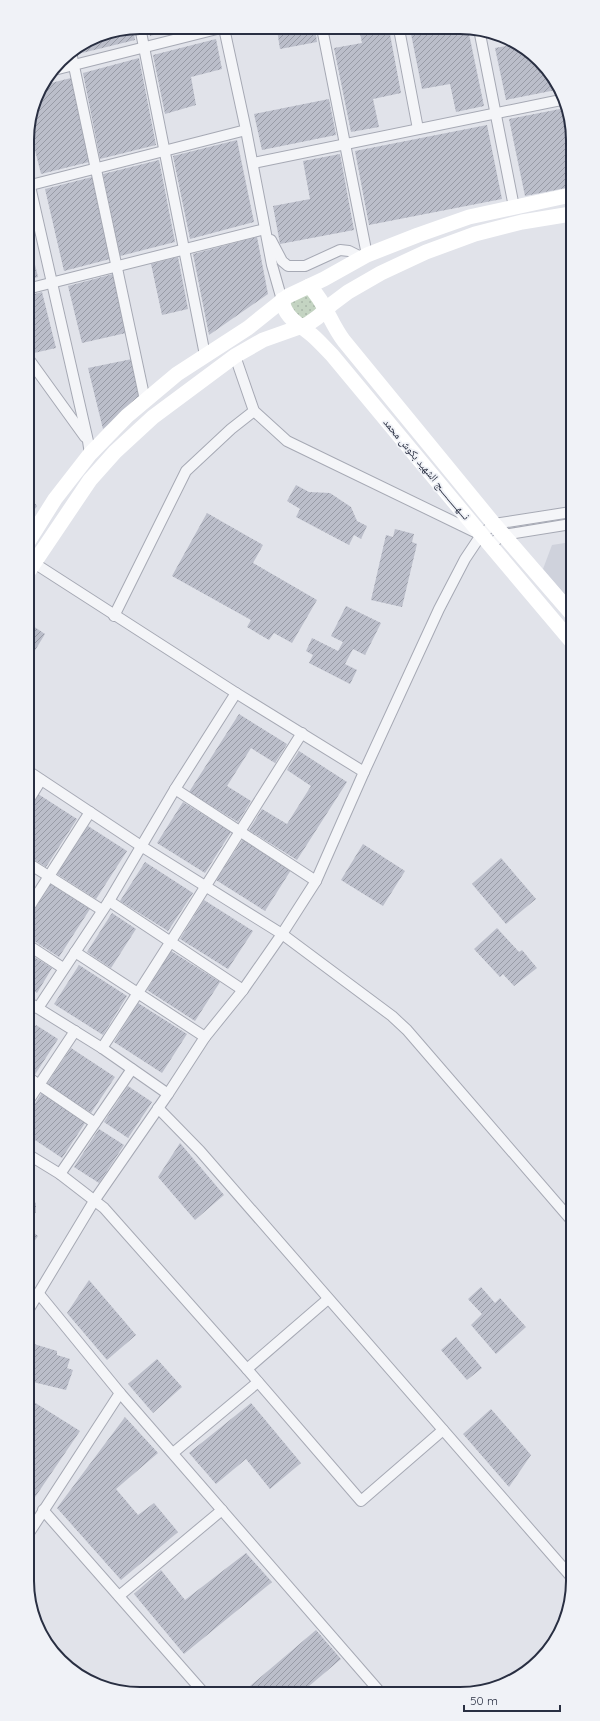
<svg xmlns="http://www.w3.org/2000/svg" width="600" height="1721" font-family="Quicksand,'Noto Naskh Arabic',sans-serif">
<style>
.built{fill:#cfd2dc}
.park{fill:url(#park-dots)}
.building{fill:url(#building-hatch)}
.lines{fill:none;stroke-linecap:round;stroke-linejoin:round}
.street-casing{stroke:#a6a9b4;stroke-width:12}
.street{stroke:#f4f5f8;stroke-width:10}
.secondary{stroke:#fff;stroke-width:15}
.labels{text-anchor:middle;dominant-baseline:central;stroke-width:3.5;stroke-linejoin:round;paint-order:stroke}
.street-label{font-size:11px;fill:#292f42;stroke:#f0f2f7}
.rim{fill:none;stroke:#292f42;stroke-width:2}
</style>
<defs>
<pattern id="park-dots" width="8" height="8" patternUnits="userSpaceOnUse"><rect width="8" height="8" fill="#c4d4c2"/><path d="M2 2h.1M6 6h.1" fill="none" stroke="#a8b6a8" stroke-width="1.8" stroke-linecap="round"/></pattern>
<pattern id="building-hatch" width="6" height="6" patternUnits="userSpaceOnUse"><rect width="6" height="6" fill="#bbbeca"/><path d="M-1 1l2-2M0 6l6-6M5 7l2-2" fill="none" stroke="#989ba6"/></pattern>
</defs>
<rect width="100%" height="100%" fill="#e1e3ea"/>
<polygon class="built" points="571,542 571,602 543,569 552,545"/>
<polygon class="park" points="306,293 318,307 302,321 290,306 291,302"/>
<g class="building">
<polygon points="148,27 181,27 181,28 150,36"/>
<polygon points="133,28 135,40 78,54 76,49 97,36"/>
<polygon points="288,28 315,28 317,42 280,49 277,30"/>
<polygon points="359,28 389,29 401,93 373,99 379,127 351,132 334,48 362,43"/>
<polygon points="410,29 468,29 484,106 456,112 450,84 422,89"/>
<polygon points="216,39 222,69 191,77 196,105 165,114 153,55"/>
<polygon points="511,45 540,60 556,90 506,100 495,48"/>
<polygon points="139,58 156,145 100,159 83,73"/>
<polygon points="71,78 89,162 41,174 29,126 39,90 43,85"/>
<polygon points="329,99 336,135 262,150 254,114"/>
<polygon points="565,108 571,118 571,187 525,196 509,119"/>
<polygon points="487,125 502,199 369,225 355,151"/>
<polygon points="237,140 254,222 190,239 173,156"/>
<polygon points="340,154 354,230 280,244 273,206 310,199 303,161"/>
<polygon points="159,160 175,242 120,256 103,174"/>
<polygon points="92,177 110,259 64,271 45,189"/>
<polygon points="257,237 268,294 209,335 193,254"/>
<polygon points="32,252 38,277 27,280 27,253"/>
<polygon points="178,257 188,309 162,315 151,264"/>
<polygon points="113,274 126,333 82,343 68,286"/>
<polygon points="42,292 56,348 34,353 28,345 27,296"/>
<polygon points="132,359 140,398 103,429 88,368"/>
<polygon points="296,485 309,492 330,493 351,507 357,521 367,526 361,539 354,535 349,545 296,517 300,509 287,501"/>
<polygon points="28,495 37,506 28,519"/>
<polygon points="207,513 263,545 253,563 317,600 292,643 274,633 269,640 247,627 251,620 172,576"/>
<polygon points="395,529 414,534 412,542 417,544 402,607 371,600 386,535 393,537"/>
<polygon points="346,606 381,623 365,655 353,649 345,664 357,670 350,684 309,663 313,655 306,651 312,638 338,651 343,642 331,636"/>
<polygon points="30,624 45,634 28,662 28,627"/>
<polygon points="239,714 287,744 275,763 251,748 227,786 251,801 238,822 189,792"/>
<polygon points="299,751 347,782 297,860 249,830 262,809 287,824 311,786 287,770"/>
<polygon points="38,794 77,819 46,867 28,856 28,810"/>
<polygon points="183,802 231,832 205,873 157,843"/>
<polygon points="88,826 127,851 96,899 57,874"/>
<polygon points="243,839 291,870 265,911 216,880"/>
<polygon points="363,844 405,871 383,906 341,880"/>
<polygon points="501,858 536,899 506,924 472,884"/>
<polygon points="145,862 193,893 168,931 120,901"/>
<polygon points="51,884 90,909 59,957 28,937 28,920"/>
<polygon points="204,900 253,931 228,969 180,939"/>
<polygon points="112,913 136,929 111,968 87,952"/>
<polygon points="497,928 519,952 522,950 537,968 514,986 503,974 500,977 474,949"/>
<polygon points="171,951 220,982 195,1021 147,990"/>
<polygon points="28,953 52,968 37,993 28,987"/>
<polygon points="79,965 127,996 103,1035 54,1004"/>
<polygon points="138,1003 187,1034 162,1073 114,1042"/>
<polygon points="36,1025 58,1039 34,1076 29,1072 28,1036"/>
<polygon points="71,1048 115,1077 91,1113 47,1084"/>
<polygon points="128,1086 152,1102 128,1138 104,1122"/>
<polygon points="43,1091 87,1120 62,1158 29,1136 29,1113"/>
<polygon points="99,1129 124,1145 99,1183 74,1167"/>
<polygon points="180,1143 224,1195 195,1220 158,1177"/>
<polygon points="29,1198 36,1203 36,1212 29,1222"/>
<polygon points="29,1229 38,1236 29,1249"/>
<polygon points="89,1280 136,1335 107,1360 67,1313"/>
<polygon points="481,1287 495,1303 500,1298 526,1327 496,1354 471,1325 482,1314 468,1299"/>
<polygon points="456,1337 482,1368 467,1380 441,1350"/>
<polygon points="34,1344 57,1351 57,1355 70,1359 67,1368 73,1370 66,1390 29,1381 29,1350 32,1351"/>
<polygon points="157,1359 182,1387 153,1413 128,1384"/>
<polygon points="29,1399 80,1431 29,1506"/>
<polygon points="251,1403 301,1463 270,1489 246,1459 216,1484 189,1453"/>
<polygon points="491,1409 531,1455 509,1487 463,1434"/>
<polygon points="125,1417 158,1453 116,1489 138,1515 154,1503 178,1532 121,1580 57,1508"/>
<polygon points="246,1553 272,1582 184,1654 134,1594 161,1570 185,1600"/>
<polygon points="316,1630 341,1659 302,1692 243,1692"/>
<polygon points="188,1686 193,1692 181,1692"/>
</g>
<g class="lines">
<g class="street-casing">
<g id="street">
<polyline points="140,27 205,355"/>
<polyline points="224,28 246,130 272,265 282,300"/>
<polyline points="322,28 367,255"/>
<polyline points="399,29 418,129"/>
<polyline points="479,29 514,207"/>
<polyline points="71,52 145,400"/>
<polyline points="54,70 221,28"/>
<polyline points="253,163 561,100"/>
<polyline points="27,173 88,441 90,454"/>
<polyline points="27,186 246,130"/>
<polyline points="271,240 282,261 288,266 305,266 340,250 349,251 363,258"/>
<polyline points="27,289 265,229"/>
<polyline points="235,356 254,411 287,441 477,533"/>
<polyline points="28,358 85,437"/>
<polyline points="490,545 503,535 571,524"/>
<polyline points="114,616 186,471 231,429 254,411"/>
<polyline points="28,771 141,846 282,934 392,1016 407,1030 572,1221"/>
<polyline points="364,772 439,609 465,559 481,535 494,524 571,512"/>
<polyline points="175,789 316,881"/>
<polyline points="28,801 41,780"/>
<polyline points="28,863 102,910"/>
<polyline points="109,901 243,990"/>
<polyline points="28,909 90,812"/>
<polyline points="28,945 63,968"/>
<polyline points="75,952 205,1037"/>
<polyline points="28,1002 102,1048 168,1094"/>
<polyline points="38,1008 109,901 175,789 236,693"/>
<path d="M102 1048C171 944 235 838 302 733"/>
<polyline points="29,1078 95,1123"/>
<polyline points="29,1100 75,1031"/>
<polyline points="158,1108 200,1151 573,1579"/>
<polyline points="29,1155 60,1174 104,1208 247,1369 361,1501 443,1430"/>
<polyline points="60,1174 132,1069"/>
<polyline points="39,1294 120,1393 380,1692"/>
<polyline points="29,1309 94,1201 168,1094 205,1037 243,990 282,934 316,881 364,772 236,693 34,563"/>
<polyline points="247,1369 328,1299"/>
<polyline points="173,1453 258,1382"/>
<polyline points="43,1510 203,1692"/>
<polyline points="29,1533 120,1393"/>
<polyline points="119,1596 222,1510"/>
</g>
</g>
<use href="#street" class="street"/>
<g class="secondary">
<path d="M309 286C325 301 330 323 344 341L494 524 571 613"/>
<path d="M282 300C285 318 299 324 312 335 319 341 325 348 332 355L490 545 571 641"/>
<polyline points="28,542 55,499 90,454 127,416 177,374 248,328 288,296 324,279 367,255 418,235 469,217 571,195"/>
<polyline points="28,572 90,480 115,452 153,417 235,356 263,340 308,324 318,317 332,304 348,292 381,273 426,252 475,234 522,222 571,214"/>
</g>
</g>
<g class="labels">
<g class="street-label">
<text transform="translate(427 469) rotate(50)">نـــهـــــــــــج الشهيد بكوش محمد</text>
</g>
</g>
<path d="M0 0H600V1721H0ZM140 34H460A106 106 0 0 1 566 140V1581A106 106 0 0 1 460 1687H140A106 106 0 0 1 34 1581V140A106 106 0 0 1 140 34Z" fill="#f0f2f7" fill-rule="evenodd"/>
<path class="rim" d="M140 34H460A106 106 0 0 1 566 140V1581A106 106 0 0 1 460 1687H140A106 106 0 0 1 34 1581V140A106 106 0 0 1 140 34Z"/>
<path d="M464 1705v6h96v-6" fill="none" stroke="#292f42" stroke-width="2"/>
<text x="470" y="1705" font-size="12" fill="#292f42" stroke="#f0f2f7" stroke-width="3" paint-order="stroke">50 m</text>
</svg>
